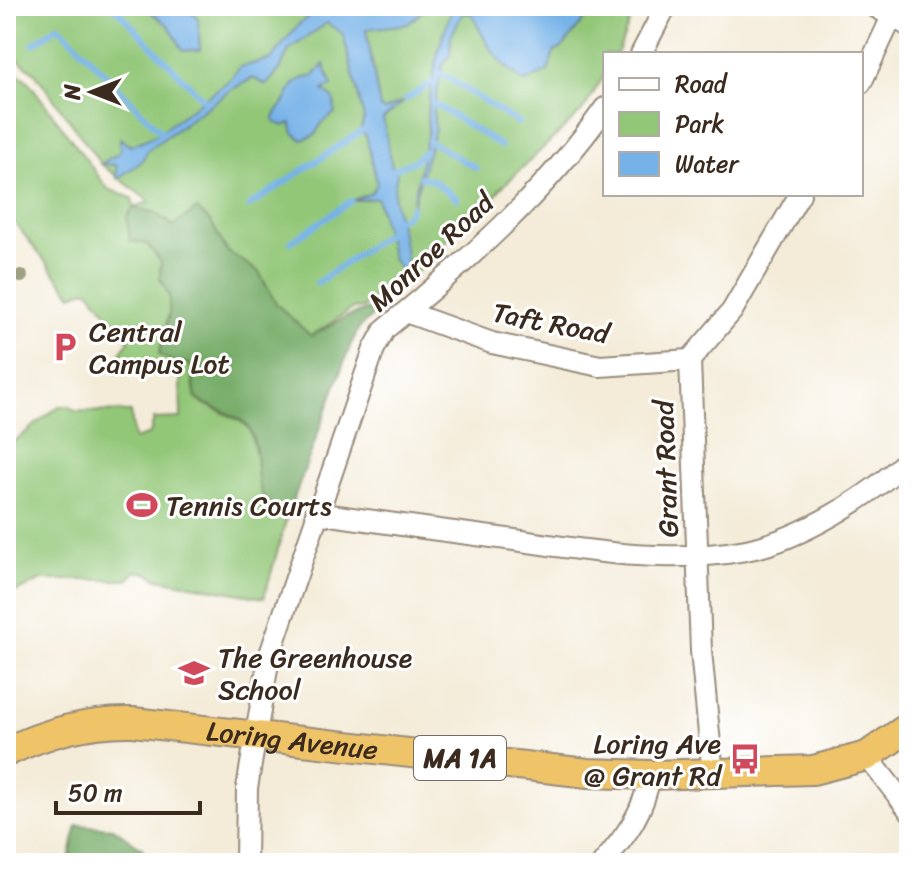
<svg xmlns="http://www.w3.org/2000/svg" width="915" height="869" font-family="Sriracha,sans-serif">
<style>
.green{fill:#93c778;stroke:#67784b;stroke-width:2}
.forest{fill:#76ac68;stroke:#586b43;stroke-width:2}
.water{fill:#76b2e8;stroke:#586e83;stroke-width:2}
.lines{fill:none;stroke-linecap:round;stroke-linejoin:round}
.stream{stroke:#76b2e8;stroke-width:6}
.minor-casing{stroke:#988b7c;stroke-width:24}
.highway-casing{stroke:#988b7c;stroke-width:32}
.minor{stroke:#fff;stroke-width:20}
.highway{stroke:#efc469;stroke-width:28}
.tree{fill:#9fa084}
.labels{text-anchor:middle;dominant-baseline:central;stroke-width:6;stroke-linejoin:round;paint-order:stroke}
.shield{fill:#fff;stroke:#766a62;stroke-width:2}
.shield-label{font-size:26px;font-weight:bold;fill:#3b2a1e}
.street-label{font-size:28px;fill:#3b2a1e;stroke:#fff}
.poi-label{font-size:28px;fill:#3b2a1e;stroke:#fff;text-anchor:start}
</style>
<rect width="100%" height="100%" fill="#fff"/>
<filter id="ink" filterUnits="userSpaceOnUse"><feTurbulence type="fractalNoise" baseFrequency=".0125" numOctaves="2"/><feDisplacementMap in="SourceGraphic" scale="16" xChannelSelector="R" yChannelSelector="G"/><feConvolveMatrix kernelMatrix="1 2 1 2 8 2 1 2 1" color-interpolation-filters="sRGB"/></filter>
<filter id="wash" filterUnits="userSpaceOnUse"><feTurbulence type="fractalNoise" baseFrequency=".006" numOctaves="4" result="noise"/><feDisplacementMap in="SourceGraphic" scale="32" xChannelSelector="R" yChannelSelector="G"/><feGaussianBlur stdDeviation="1.8" result="paint"/><feColorMatrix in="noise" values="0 0 0 0 0 0 0 0 0 0 0 0 0 0 0 0 0 1.4 0 .05"/><feComposite in="paint" operator="in"/></filter>
<g filter="url(#wash)">
<rect width="100%" height="100%" fill="#f4ecd9"/>
<path class="green" d="M6 6H636L617 54H605V74L583 110 500 189 487 208 442 244 419 270 388 285 363 308 352 309 311 336 276 304 259 272 227 251 197 210 173 226 166 219 147 244 161 262 160 278 169 296V314L159 354 171 361 190 364 196 399C213 411 234 414 249 428L271 509 287 517 264 598 158 579 145 572H135L128 580H42L6 596V448L59 406H69L75 411 131 412 134 439 150 434 154 419 181 418 180 371 123 370 118 364 121 351 129 341 88 289 72 295 6 212V65L28 81 108 189 132 198 134 207 150 202 101 164 35 73 6 50Z"/>
<g class="forest">
<path d="M133 208 154 212 173 226 197 209 211 222 227 251 259 272 276 304 311 336 346 317 385 304 359 328 351 344 287 517C242 494 266 464 250 430 242 414 210 409 196 398L190 364 171 361 159 354 169 314V296L160 278 161 262 147 244 130 241 127 217Z"/>
<polygon points="77,825 113,828 143,849 147,863 68,863"/>
</g>
<g class="water">
<polygon points="186,6 198,18 200,50 183,50 169,26 144,7"/>
<path d="M322 6H428L408 24 366 29 380 108 385 110 406 100 383 119 392 167 397 171C397 179 394 184 394 190 393 216 408 239 406 267L401 270 392 258 377 198 351 201 371 193 377 184 366 135 360 132 364 118 343 34 327 23 289 50 280 70 266 85 253 78 232 89 148 150 141 162 117 179 116 165 101 164 120 152V138L130 146 156 135 231 79 240 67 271 59 298 25Z"/>
<path d="M453 6H595L562 48 554 52 548 71 525 82C498 64 485 43 472 14L463 13 451 36 450 55 443 64 433 111 435 129 412 207 428 130 427 113 438 51Z"/>
<path d="M324 64 332 86 323 90 334 99 335 113 321 124 315 135 302 140 294 133 291 123 284 126 274 122C274 110 282 109 286 100 293 85 295 78 313 77Z"/>
</g>
<g class="lines">
<g class="stream">
<polyline points="113,6 203,99"/>
<polyline points="33,44 59,26 160,131"/>
<polyline points="442,74 518,123"/>
<polyline points="405,100 433,82"/>
<polyline points="435,104 501,146"/>
<polyline points="429,141 476,168"/>
<polyline points="395,169 414,161 424,152"/>
<polyline points="421,177 431,179 457,199"/>
<polyline points="249,206 360,132"/>
<polyline points="399,219 408,214 412,207"/>
<polyline points="291,242 351,201"/>
<polyline points="317,283 388,233"/>
</g>
</g>
</g>
<g filter="url(#ink)">
<g class="lines">
<g class="minor-casing">
<g id="minor">
<polyline points="874,6 909,26"/>
<polyline points="641,54 666,6"/>
<polyline points="861,83 897,6"/>
<polyline points="406,312 492,343 600,366 690,360"/>
<path d="M316 513C385 523 453 532 522 541 596 552 671 564 746 550 799 540 872 496 909 458"/>
<polyline points="867,756 909,810"/>
<polyline points="713,775 701,651 690,360 732,311 800,194"/>
<path d="M246 863 247 788 269 657 374 349 385 329C464 264 545 193 605 108"/>
<path d="M603 863C627 834 644 812 650 775"/>
</g>
</g>
<g class="highway-casing">
<g id="highway">
<path id="s1" d="M6 752C45 733 90 721 133 722L588 773 650 775 813 770 867 756 909 727"/>
</g>
</g>
<use href="#minor" class="minor"/>
<use href="#highway" class="highway"/>
</g>
<circle class="tree" cx="21" cy="276" r="7"/>
</g>
<defs>
<g id="parking-bare" transform="scale(2.4)"><path d="M-3.5-5.5H1a3.5 3.5 0 0 1 0 7H-1V5.5H-3.5ZM-1-3.4V-.6H.8a1.4 1.4 0 0 0 0-2.8Z" fill="#d1495b" stroke="#fff" stroke-width="2.5" paint-order="stroke"/></g>
<g id="stadium-bare" transform="scale(2.4)"><path d="M0-5a6.5 5 0 1 0 0 10a6.5 5 0 1 0 0-10ZM-3.5-1.8h7v3.6h-7Z" fill="#d1495b" stroke="#fff" stroke-width="2.5" paint-order="stroke"/></g>
<g id="school-bare" transform="scale(2.4)"><path d="M0-5L7-2L0 1L-7-2ZM-4 1L0 2.5L4 1V4Q0 6-4 4Z" fill="#d1495b" stroke="#fff" stroke-width="2.5" paint-order="stroke"/></g>
<g id="bus-bare" transform="scale(2.4)"><path d="M-5-6H5V4H4V6H2V4H-2V6H-4V4H-5ZM-3.5-4V0h7V-4ZM-3.5 1.2v1.5H-2V1.2ZM2 1.2v1.5H3.5V1.2Z" fill="#d1495b" stroke="#fff" stroke-width="2.5" paint-order="stroke"/></g>
</defs>
<g fill-rule="evenodd">
<use href="#parking-bare" x="65" y="347"/>
<use href="#stadium-bare" x="142" y="505"/>
<use href="#school-bare" x="194" y="673"/>
<use href="#bus-bare" x="745" y="759"/>
</g>
<g class="labels">
<rect class="shield" x="414" y="736" width="92" height="44" rx="6"/>
<g class="shield-label">
<text x="460" y="758">MA 1A</text>
</g>
<g class="street-label">
<text transform="translate(431 252) rotate(-43)">Monroe Road</text>
<text transform="translate(551 323) rotate(11)">Taft Road</text>
<text transform="translate(666 469) rotate(-92)">Grant Road</text>
<text stroke="none"><textPath href="#s1" startOffset="292">Loring Avenue</textPath></text>
</g>
<g class="poi-label">
<text x="89" y="331">Central<tspan x="89" dy="32">Campus Lot</tspan></text>
<text x="166" y="505">Tennis Courts</text>
<text x="218" y="657">The Greenhouse<tspan x="218" dy="32">School</tspan></text>
<text x="721" y="743" text-anchor="end">Loring Ave<tspan x="721" dy="32">@ Grant Rd</tspan></text>
</g>
</g>
<rect width="915" height="869" fill="none" stroke="#fff" stroke-width="32"/>
<rect x="603" y="52" width="260" height="144" fill="#ffffff" stroke="#b1aaa5" stroke-width="2"/>
<rect x="619" y="78" width="40" height="12" fill="#ffffff" stroke="#b1aaa5" stroke-width="2"/>
<text x="675" y="92" font-size="24" fill="#3b2a1e">Road</text>
<rect x="619" y="112" width="40" height="24" fill="#93c778" stroke="#b1aaa5" stroke-width="2"/>
<text x="675" y="132" font-size="24" fill="#3b2a1e">Park</text>
<rect x="619" y="152" width="40" height="24" fill="#76b2e8" stroke="#b1aaa5" stroke-width="2"/>
<text x="675" y="172" font-size="24" fill="#3b2a1e">Water</text>
<g transform="translate(92 92) rotate(270)" stroke="#ffffff" stroke-width="6" paint-order="stroke">
<path d="M0-6L14 30L0 20L-14 30Z" fill="#3b2a1e"/>
<text y="-12" font-size="22" font-weight="bold" text-anchor="middle" fill="#3b2a1e">N</text>
</g>
<path d="M56 801v12h144v-12" fill="none" stroke="#3b2a1e" stroke-width="4"/>
<text x="68" y="801" font-size="24" fill="#3b2a1e" stroke="#ffffff" stroke-width="6" paint-order="stroke">50 m</text>
</svg>
